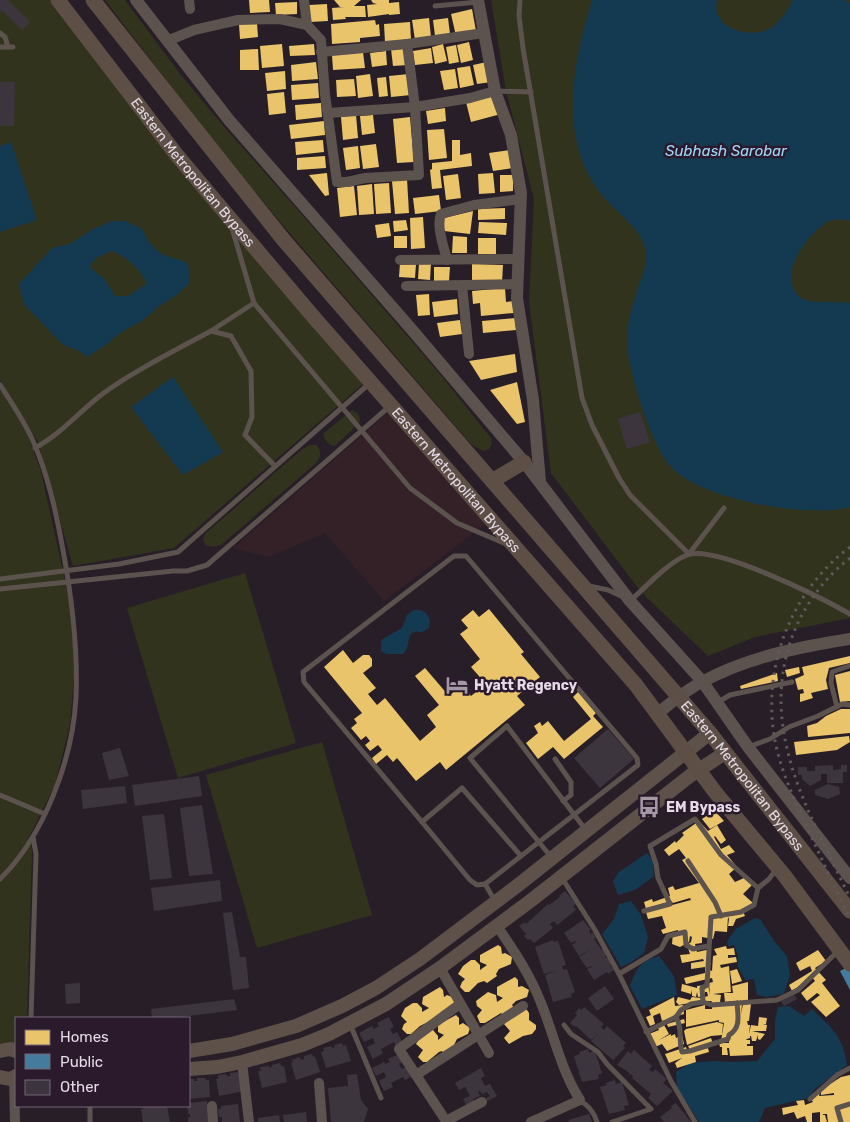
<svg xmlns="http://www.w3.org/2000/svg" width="850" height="1122" font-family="Rubik,sans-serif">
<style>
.industrial{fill:#332127}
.green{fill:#32331c}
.water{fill:#143a51;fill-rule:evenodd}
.homes{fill:#e9c46a}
.public{fill:#457b9d}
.building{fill:#3c353e}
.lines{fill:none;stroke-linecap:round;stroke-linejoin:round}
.service{stroke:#5c524e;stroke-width:5}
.minor{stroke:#5c524e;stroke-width:10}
.tertiary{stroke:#5c524e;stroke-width:12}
.secondary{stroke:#5d514a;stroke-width:14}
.primary{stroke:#5d4f46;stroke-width:15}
.rail{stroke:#60595a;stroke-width:3;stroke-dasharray:2.5 5;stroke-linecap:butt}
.labels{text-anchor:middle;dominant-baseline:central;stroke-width:5;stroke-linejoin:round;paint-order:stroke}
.street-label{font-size:14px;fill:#e5dae5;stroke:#2b1a2c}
.poi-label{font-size:14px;font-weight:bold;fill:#e5dae5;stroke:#2b1a2c;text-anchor:start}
.water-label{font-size:15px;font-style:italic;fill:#a0d6f9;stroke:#2b1a2c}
</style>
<rect width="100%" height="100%" fill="#281e28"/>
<polygon class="industrial" points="390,411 487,523 384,601 325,533 269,557 233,548"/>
<g class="green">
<polygon points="0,0 50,0 89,50 364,383 174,548 73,566 38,442 0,380"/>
<polygon points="105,0 125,0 181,75 225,128 298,210 435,368 491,438 492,444 489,449 483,451 471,444 281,223 211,139"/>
<polygon points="491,0 850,0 850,618 755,637 708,656 641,592 551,473 529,302 534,199 506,91"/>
<polygon points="0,390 12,407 29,438 41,472 62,566 69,603 73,644 74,675 70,724 55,785 28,839 32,849 27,1018 16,1018 16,1043 0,1043"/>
<path d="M352 410 358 414 360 419 359 423 335 446C328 445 325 441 323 434Z"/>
<path d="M309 445H317C322 454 321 458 314 465L221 545 213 547 205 545 203 539 206 533 301 450Z"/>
<polygon points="245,573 296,743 178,778 127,608"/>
<polygon points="322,742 372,915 257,948 206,775"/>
</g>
<g class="water">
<path d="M592 0H717C716 4 716 11 718 15 724 32 755 37 769 29 780 23 787 11 793 0H843L850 3V221C844 219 834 219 827 222 824 223 821 227 818 229 802 243 777 279 801 298 809 304 838 301 850 303V507C809 519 699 499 671 467 651 445 629 373 627 343 626 326 632 307 637 291 641 278 648 265 646 251 641 227 617 214 602 195 557 139 573 63 592 0Z"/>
<polygon points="11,142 37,220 0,232 0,146"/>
<path d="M112 221H125L141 228 149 242 161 254 188 263 190 282 178 294 158 307 142 321 120 333 107 344 87 357 79 351 63 345 24 304 19 284 52 248 70 244 93 229ZM112 251C128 258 139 268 147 283L128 296H115L104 279 89 266 98 257Z"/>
<polygon points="173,377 223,452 183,475 131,407"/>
<path d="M414 610C422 609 428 613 430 621L429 628 422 632C403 628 413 645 403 654H387L381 651V640L402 628 407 615Z"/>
<polygon points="647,853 653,860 654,876 635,890 618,895 613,881 619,872"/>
<polygon points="631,901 641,915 648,937 644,953 630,963 621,967 602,934 614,919 619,904"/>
<polygon points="755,918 760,919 774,941 787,956 790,975 784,994 767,997 757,995 754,979 745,980 738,967 738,955 734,945 728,946 727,941 736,929"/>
<path d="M659 956 674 976 677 995 642 1009 630 986C637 968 639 962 659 956Z"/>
<path d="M789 1006 804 1016 812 1009C832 1028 843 1036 847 1065L815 1089 808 1098 765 1108 759 1122H699L677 1087 676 1072 690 1063 714 1061 733 1062 757 1061 775 1039V1021L778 1007Z"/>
</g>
<g class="homes">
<polygon points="249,0 269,0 270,12 250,13"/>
<polygon points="334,0 361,0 354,6 365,6 366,17 345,17 346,19 333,20 332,8 344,7 340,7"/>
<polygon points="371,0 389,0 389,3 399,2 400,14 389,15 389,14 368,17 367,5 377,4 373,3"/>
<polygon points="297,2 297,14 276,15 275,3"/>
<polygon points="327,4 328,21 310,22 309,5"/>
<polygon points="472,9 476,31 456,36 451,14"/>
<polygon points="429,18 431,37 415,40 412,20"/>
<polygon points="448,18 450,34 435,36 433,20"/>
<polygon points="375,20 376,25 379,24 380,36 360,38 360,42 332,44 331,24"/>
<polygon points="410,22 411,39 385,42 384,24"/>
<polygon points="257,23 258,37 240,39 239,24"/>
<polygon points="469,42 473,60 461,63 457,45"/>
<polygon points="282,44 284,66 262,68 260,46"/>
<polygon points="314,44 315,55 290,56 289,46"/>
<polygon points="443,44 447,61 435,64 432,47"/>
<polygon points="456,45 459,62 449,64 446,47"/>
<polygon points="406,47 408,65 393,66 391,49"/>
<polygon points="431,48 433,63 415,65 413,51"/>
<polygon points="258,49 259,70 240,70 240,50"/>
<polygon points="386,51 387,65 372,67 370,53"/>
<polygon points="363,52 365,68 333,70 332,55"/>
<polygon points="316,62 318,79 292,81 291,65"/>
<polygon points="487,62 491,82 477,84 473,65"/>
<polygon points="470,66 474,85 460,88 457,68"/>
<polygon points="455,69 458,88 444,90 440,71"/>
<polygon points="285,71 286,89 267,91 265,73"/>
<polygon points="370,74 373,96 358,98 356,76"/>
<polygon points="409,74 411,95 391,97 389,76"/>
<polygon points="386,77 388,96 379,97 377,78"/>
<polygon points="354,79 356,96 337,97 336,80"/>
<polygon points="318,83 319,98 292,100 291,85"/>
<polygon points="284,92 286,113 269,115 267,94"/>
<polygon points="492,95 501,114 471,122 466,102"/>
<polygon points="321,103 322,117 296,120 295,105"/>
<polygon points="445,108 446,121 428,124 426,111"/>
<polygon points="356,115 358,138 343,140 341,117"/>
<polygon points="373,115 375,133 362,135 360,116"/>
<polygon points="410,117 414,162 397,163 393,119"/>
<polygon points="324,121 325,135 291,139 289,125"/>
<polygon points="444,129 447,158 429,160 427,130"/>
<polygon points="323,140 324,152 296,155 295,142"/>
<polygon points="452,140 460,140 460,155 471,153 472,166 440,170 442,188 432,189 430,170 432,169 432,163 452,161"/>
<polygon points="376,144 379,167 363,169 360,146"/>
<polygon points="358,146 360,168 346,170 343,148"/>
<polygon points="510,150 513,168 493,171 489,153"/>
<polygon points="325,156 326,168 297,170 297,158"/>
<polygon points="327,173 329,195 325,196 309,175"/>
<polygon points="493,173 495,193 479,194 478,174"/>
<polygon points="458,174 461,198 446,200 443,176"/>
<polygon points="500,175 513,175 513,191 500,192"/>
<polygon points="407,179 409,213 395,214 392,181"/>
<polygon points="389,183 391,213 376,214 374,184"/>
<polygon points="372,184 374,214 359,215 357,186"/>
<polygon points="354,186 357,215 340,217 337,188"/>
<polygon points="439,195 441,211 415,214 413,198"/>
<polygon points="505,208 505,219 478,220 478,209"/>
<polygon points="473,211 470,234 444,231 444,218"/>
<polygon points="423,217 425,248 411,249 410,218"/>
<polygon points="406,220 408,230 394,232 393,221"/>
<polygon points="479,222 507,223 506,235 478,233"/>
<polygon points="389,223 391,236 377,238 375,225"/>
<rect x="394" y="236" width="13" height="12"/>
<polygon points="453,236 467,237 467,253 452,253"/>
<rect x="478" y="238" width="18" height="16"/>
<polygon points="400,263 416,264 415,278 399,277"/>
<polygon points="419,263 431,263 430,280 418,279"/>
<polygon points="472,264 503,265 502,282 472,281"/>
<polygon points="434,267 450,267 449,281 434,281"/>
<polygon points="505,288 506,302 513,301 514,313 481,316 480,303 473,304 472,291"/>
<polygon points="429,294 430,315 418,316 416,295"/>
<polygon points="457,299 458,314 434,317 432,302"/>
<polygon points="515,318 516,330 483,333 482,321"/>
<polygon points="460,320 462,334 440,337 437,323"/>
<polygon points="515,354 517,372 481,380 469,361"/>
<polygon points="517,382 525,422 517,424 490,390"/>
<polygon points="489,609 524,652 521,654 540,677 517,696 525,705 446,770 440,762 416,781 397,758 393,762 387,755 376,764 372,758 382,750 378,745 370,751 365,745 370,741 366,736 361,740 351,728 357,723 354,719 362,713 324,667 343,650 353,663 363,655 369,655 372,659 372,666 363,673 376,688 368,694 377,705 385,698 420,741 436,727 427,715 439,705 415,676 425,668 449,696 462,685 471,696 486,684 471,667 480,659 460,634 468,628 461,620 473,610 479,617"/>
<polygon points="850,656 850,663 829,668 826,680 828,689 811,693 813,698 800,702 800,694 804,693 803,689 798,690 795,679 804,675 802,667"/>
<polygon points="799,667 800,673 787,677 785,670"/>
<polygon points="850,671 850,701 840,702 835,675"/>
<polygon points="777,673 778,681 741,689 740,686"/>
<polygon points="578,692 596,713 593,716 603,727 564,759 553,747 538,759 526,743 538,733 534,726 540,722 542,726 548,721 564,741 591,719 573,697"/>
<polygon points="841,709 850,709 850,733 808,737 807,726 817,723 826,716"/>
<polygon points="849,736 850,742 837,750 796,755 794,742"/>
<polygon points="714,810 724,821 710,829 702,819"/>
<polygon points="699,821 708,831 717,825 726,840 721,844 715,836 714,837 721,849 729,845 735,852 727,855 737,867 729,874 735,882 744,878 752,885 743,894 753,903 742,909 745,916 736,919 733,926 728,926 729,919 728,917 727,932 715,931 713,939 702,937 702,943 695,944 697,952 711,949 710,970 712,971 713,956 717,955 714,949 726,946 727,949 734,948 735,955 728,955 728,958 736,957 737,962 720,965 721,968 729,966 731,992 713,994 721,995 720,1002 713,1003 711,1001 700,1001 679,1005 676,1002 678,997 690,1000 692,997 701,998 708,996 707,992 705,992 705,996 698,997 697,992 696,997 692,996 692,990 691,994 681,991 682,984 697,988 697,986 708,985 710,995 709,983 713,982 712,978 686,984 684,978 705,973 705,967 691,969 691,963 704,961 703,959 682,963 680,955 690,954 687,945 691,942 692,937 690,936 689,942 680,947 672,944 673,932 678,932 678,930 663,934 661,930 666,928 662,916 648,919 646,912 691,900 690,898 673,903 671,901 646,909 644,902 652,899 653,902 670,896 668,888 673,886 675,890 699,883 682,860 686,858 679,849 669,856 664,850 675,841 676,843 684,835 682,833"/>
<polygon points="498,945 501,947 502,954 505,953 512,957 511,964 499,969 496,974 497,976 487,983 484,981 478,983 469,992 465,992 460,987 462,982 465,979 458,974 463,966 471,960 475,960 480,965 480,970 487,965 480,962 480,955"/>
<polygon points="818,950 826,961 815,968 826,980 822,983 840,1006 826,1017 811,1002 820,995 817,993 807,1001 801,993 815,981 812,977 792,991 789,985 812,971 810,966 800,971 796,963"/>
<polygon points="737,969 742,981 732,984 730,971"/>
<polygon points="515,977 518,980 518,987 522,986 529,990 527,997 516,1001 512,1005 514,1008 503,1015 501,1013 485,1023 480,1023 477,1016 482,1010 477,1006 476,1001 488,992 496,995 497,1002 503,998 497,995 497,987"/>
<polygon points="748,982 748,1001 725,1002 724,993 733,993 732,986"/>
<polygon points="440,987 443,990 444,997 447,995 452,997 455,1003 449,1009 442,1011 438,1017 420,1026 411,1034 407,1034 402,1029 404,1024 407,1022 401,1016 405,1008 413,1003 417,1003 422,1008 422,1012 429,1008 422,1004 423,997"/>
<polygon points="674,997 675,1006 683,1005 684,1014 662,1021 660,1013 653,1016 655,1024 650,1026 646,1017 651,1015 649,1010"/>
<polygon points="742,1004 741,1014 743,1004 751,1004 749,1021 747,1021 748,1025 750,1025 749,1034 751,1025 758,1026 759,1017 767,1018 766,1024 763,1024 767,1025 766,1031 752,1031 765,1034 760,1040 758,1039 758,1035 756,1041 752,1041 751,1036 750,1036 750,1038 747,1039 746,1040 750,1040 750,1044 747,1044 747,1046 753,1046 753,1055 730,1056 729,1048 727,1048 728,1055 722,1055 722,1047 720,1047 719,1043 729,1043 729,1041 721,1041 724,1023 719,1022 719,1020 686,1027 686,1010 705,1005 705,1009 712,1009 712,1007"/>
<polygon points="522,1008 527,1010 529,1013 529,1020 536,1025 536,1029 532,1034 523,1036 509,1044 504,1038 510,1031 504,1024"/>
<polygon points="456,1015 459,1018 459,1025 463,1023 470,1028 468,1034 457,1039 454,1045 444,1054 442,1051 439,1052 427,1062 423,1062 418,1057 423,1050 416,1044 421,1036 429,1030 433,1030 438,1036 438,1040 444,1035 438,1032 438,1025"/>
<polygon points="684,1019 685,1023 668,1027 667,1024"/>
<polygon points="717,1022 723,1024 722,1035 711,1036 687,1045 684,1031 686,1029"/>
<polygon points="664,1025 669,1034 659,1040 671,1034 671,1036 675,1034 676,1038 682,1035 684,1044 667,1051 662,1044 655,1047 649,1034 659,1030 658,1028"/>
<polygon points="711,1038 713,1044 690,1050 688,1046"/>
<polygon points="686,1047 688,1053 708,1048 709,1052 695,1056 696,1062 677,1068 675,1063 682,1058 669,1063 665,1054"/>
<polygon points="850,1075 850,1122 828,1122 827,1114 823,1114 823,1115 825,1115 827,1122 820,1122 820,1112 812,1113 812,1122 807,1122 805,1116 797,1119 794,1112 783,1115 782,1108 798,1105 796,1101 804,1100 805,1105 813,1102 811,1099 820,1092 819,1096 834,1095 834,1093 821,1095 821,1090 841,1077"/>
</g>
<polygon class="public" points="850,966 850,990 840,971"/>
<g class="building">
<polygon points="0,0 8,0 30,22 22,30 2,10 0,12"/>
<polygon points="0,82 15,82 14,126 0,126"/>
<polygon points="640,412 650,442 627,449 618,419"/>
<polygon points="608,729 634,759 600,788 574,758"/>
<polygon points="120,748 129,776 109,780 102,753"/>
<polygon points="833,765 833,770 841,769 841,765 847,765 847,772 843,772 843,783 827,783 827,774 821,774 821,780 810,786 802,779 802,775 798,775 798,767 807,767 807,771 815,771 815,766"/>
<polygon points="199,776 202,796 135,806 132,785"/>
<polygon points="828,784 839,787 840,794 828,799 815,795 815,790"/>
<polygon points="125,786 127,803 83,809 81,790"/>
<polygon points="202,805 213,874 189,876 180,808"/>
<polygon points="164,814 172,878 150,880 142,816"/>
<polygon points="220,880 222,901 154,911 151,888"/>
<polygon points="565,891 576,904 573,906 576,910 557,925 554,921 550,924 553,928 534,943 530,939 528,940 524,936 526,934 519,926 525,922 526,924 548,904 549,905 560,897 559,896"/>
<polygon points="232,912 240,957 246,957 249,988 233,990 223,913"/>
<polygon points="583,920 591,930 589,931 591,934 593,932 596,938 594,939 601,949 603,948 607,954 605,956 606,958 608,957 613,963 610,965 614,970 608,974 607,972 594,980 587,969 592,967 591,966 587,968 579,957 591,949 579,956 572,945 576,942 575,941 571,943 564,933"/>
<polygon points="553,940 553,942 558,941 566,965 562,966 563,970 567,969 575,992 571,994 572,997 553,1002 545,975 555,971 544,974 535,947"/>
<polygon points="80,983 80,1003 66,1004 65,984"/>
<polygon points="605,986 614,999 597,1011 588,998"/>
<polygon points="794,994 797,999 784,1006 781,1001"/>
<polygon points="234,999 237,1010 173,1018 152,1018 151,1009"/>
<polygon points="584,1007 604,1024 601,1027 604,1030 607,1026 626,1043 623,1046 625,1048 613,1060 591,1041 598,1034 591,1040 576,1026 575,1027 570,1023 577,1015 575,1013 579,1008 581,1010"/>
<polygon points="389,1017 394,1027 390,1029 393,1034 397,1032 403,1043 396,1047 394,1042 381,1049 383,1053 373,1059 367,1047 375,1043 373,1038 364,1042 359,1033 372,1026 374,1029 379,1026 377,1023"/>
<polygon points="342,1043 343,1046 346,1045 351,1061 326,1068 321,1052 324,1051 323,1048 331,1046 332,1048 335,1047 334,1045"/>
<polygon points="588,1049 589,1053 595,1051 602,1073 598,1075 599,1079 582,1082 574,1056 580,1054 579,1052"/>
<polygon points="634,1050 652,1066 649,1070 653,1072 655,1069 667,1079 663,1083 673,1091 657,1106 648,1098 651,1094 632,1078 633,1077 631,1074 630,1075 627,1071 617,1065 628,1051 631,1054"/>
<polygon points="312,1054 313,1057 315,1056 320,1072 296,1080 291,1063 293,1062 292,1060 300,1057 301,1060 304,1059 304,1056"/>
<polygon points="399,1054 403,1062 399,1064 402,1069 406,1067 411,1077 405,1080 403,1077 391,1083 393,1087 384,1091 379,1081 386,1077 384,1072 376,1076 372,1068 384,1062 385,1064 390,1062 388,1059"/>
<polygon points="280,1063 281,1066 284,1066 287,1082 262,1088 258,1071 261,1071 260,1067 269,1066 269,1068 272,1067 272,1065"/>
<polygon points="481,1068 485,1076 481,1078 485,1086 490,1084 497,1096 487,1101 486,1098 490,1096 487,1092 482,1094 480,1091 478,1092 480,1096 473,1099 475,1104 468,1108 463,1099 470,1096 465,1087 459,1090 455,1083"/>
<polygon points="238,1072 238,1075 241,1074 244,1091 219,1096 216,1079 218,1078 218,1075 226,1074 227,1076 230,1076 230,1073"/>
<polygon points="357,1074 361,1100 368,1109 364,1122 331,1122 328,1088 348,1086 347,1075"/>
<polygon points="197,1078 205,1078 206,1080 209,1080 210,1097 189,1099 189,1079 194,1079 194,1081 197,1081"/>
<polygon points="615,1080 616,1084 622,1082 629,1105 624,1106 625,1110 609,1114 600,1087 607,1085 606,1083"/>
<polygon points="207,1101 209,1122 188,1122 188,1117 190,1117 190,1114 188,1114 187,1106 190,1105 189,1103"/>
<polygon points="676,1103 691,1122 664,1122 660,1117 672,1108 671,1106"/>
<polygon points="238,1104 240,1122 222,1122 222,1117 219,1117 218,1109 221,1109 221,1106"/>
<polygon points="143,1106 167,1106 170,1122 143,1122 141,1109 144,1108"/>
<polygon points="306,1112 307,1122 284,1122 283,1115"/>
<polygon points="589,1114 592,1122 569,1122 568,1120"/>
<polygon points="279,1115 280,1122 258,1122 258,1118"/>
</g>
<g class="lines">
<g class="service">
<polyline points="520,0 519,16 523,48 582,398 592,425 619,478 630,495 689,554 724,508"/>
<polyline points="435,6 478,2"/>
<polyline points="0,33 5,37 8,47"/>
<polyline points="0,47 13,47"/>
<polyline points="495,91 531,92"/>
<polyline points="232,228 254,303 410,488 457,523 506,544"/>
<polyline points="211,331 254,303"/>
<path d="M0 385C12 403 24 421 33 441 47 472 57 516 63 550 72 599 78 648 76 697 73 759 44 836 0 879"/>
<path d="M35 448C61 434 79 412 101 395 134 371 174 351 211 331L231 336 251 371 252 417 245 435 275 466"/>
<polyline points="0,579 119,564 178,552 370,383"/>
<polyline points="589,586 608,590 621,596"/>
<polyline points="0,589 173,571 187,571 207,565 390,406"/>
<path d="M630 601C646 587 667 563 687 555 715 544 822 598 850 614"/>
<polyline points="718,702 730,695 792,682"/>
<polyline points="837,707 831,683 832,672 849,666"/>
<polyline points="748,747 770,739 789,727 818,716 842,704 850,705"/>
<polyline points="555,759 571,782 571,795 563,801"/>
<polyline points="0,795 45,814"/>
<polyline points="422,822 304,682 303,672 454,556 466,556 637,758 638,765 485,884"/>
<polyline points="552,858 470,758 507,726 585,829"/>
<polyline points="688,861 715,902 721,916"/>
<polyline points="562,878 595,930 619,974 671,1081 695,1122"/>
<polyline points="495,901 485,884 477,885 470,880 422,822 462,788 521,856"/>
<polyline points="644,911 670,904 658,878 656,864 650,846 695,819 721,855 758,888"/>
<polyline points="619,974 661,949 668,936 685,932 686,945 693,949 708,946"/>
<polyline points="703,1002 702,988 707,985 711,917 741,912 754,905 758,888 768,880 777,869"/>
<path d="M676 1017C683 1029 678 1038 682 1052L690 1051 728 1039 729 1035C741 1028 738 1016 737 1003"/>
<polyline points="31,1018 36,854 33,837"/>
<polyline points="350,1024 381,1098"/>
<polyline points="564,1025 571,1034 598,1052 607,1064 651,1109 612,1122"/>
<polyline points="646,1032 676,1017 681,1010 691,1004 703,1002 712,1005 777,1000 798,990 838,951"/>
<polyline points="810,1099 837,1075 850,1068"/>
<path d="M580 1101C589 1105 594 1113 597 1122"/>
<polyline points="90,1106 90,1122"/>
<polyline points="841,1122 837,1108 850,1104"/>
</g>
<g class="minor">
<polyline points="189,0 190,9"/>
<polyline points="304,0 307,25"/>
<polyline points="167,41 194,30 238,20 280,19 307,25 321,40 325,94 337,182 347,182 365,178 419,175 415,107 407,44 484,33"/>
<polyline points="321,52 407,44"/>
<polyline points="328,113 415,107 470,98 495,91"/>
<polyline points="400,260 518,259"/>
<path d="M447 260C444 247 436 226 441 214L474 205 521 199"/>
<polyline points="462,285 469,354"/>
<polyline points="406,286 517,284"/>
<path d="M497 926C514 951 530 974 541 1003 554 1035 561 1070 580 1100L531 1122"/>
<polyline points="440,968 489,1053"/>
<polyline points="460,1004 399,1049 446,1121 482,1102"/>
<polyline points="242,1062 249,1122"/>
<polyline points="416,1075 523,1006"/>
<polyline points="14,1078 15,1122"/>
<polyline points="319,1083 322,1122"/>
<polyline points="212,1106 213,1122"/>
</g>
<g class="tertiary">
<polyline points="136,0 229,120 413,331 524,462 630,601 702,681 748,747 850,878"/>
<polyline points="478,0 495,91 511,135 521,193 517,298 533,400 540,482"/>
<path d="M658 713C672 702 686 690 702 682 747 657 800 647 850 639"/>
</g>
<g class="secondary">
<polyline points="0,1051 10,1049 16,1051"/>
<polyline points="189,1051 232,1044 296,1026 342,1006 376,988 420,959 517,886 710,733"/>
<polyline points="189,1069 217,1067 242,1062 302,1045 329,1034 386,1004 440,968 529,902 691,775 725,753"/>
<polyline points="0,1077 10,1079 16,1076"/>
</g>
<g class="primary">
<path id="s1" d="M58 0 176 154 217 203 311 314 636 685 715 792 784 875 850 964"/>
<path id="s2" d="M93 0 282 238 710 733 850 911"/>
<polyline points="492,481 524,462"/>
</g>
<g class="rail">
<path d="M850 547C794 589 765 658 773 728 778 771 800 810 817 849 828 872 838 896 850 918"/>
<path d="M850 558C823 579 802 608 791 640 759 733 811 816 850 898"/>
</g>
</g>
<defs>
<g id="hotel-bare" transform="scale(1.725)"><path d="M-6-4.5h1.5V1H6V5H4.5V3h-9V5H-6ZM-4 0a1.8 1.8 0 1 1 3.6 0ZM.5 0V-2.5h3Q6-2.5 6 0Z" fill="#a398a3" stroke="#2b1a2c" stroke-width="2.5" paint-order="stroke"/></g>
<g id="bus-bare" transform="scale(1.725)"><path d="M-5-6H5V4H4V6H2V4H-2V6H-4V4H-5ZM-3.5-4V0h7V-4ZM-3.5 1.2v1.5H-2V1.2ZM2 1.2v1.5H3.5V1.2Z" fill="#a398a3" stroke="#2b1a2c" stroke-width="2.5" paint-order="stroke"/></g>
</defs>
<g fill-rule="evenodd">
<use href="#hotel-bare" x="457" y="685"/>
<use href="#bus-bare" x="649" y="807"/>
</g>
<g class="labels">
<g class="street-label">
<text stroke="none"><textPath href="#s1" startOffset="219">Eastern Metropolitan Bypass</textPath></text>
<text stroke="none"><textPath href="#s1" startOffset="624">Eastern Metropolitan Bypass</textPath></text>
<text stroke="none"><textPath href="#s2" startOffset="1012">Eastern Metropolitan Bypass</textPath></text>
</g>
<g class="poi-label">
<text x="474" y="685">Hyatt Regency</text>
<text x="666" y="807">EM Bypass</text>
</g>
<g class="water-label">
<text x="726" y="151">Subhash Sarobar</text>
</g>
</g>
<rect x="15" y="1017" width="175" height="90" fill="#2b1a2c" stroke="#756776"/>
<rect x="25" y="1030" width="25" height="15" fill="#e9c46a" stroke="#756776"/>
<text x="60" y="1042" font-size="15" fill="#e5dae5">Homes</text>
<rect x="25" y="1054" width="25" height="15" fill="#457b9d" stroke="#756776"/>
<text x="60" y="1067" font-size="15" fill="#e5dae5">Public</text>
<rect x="25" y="1080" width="25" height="15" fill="#3c353e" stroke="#756776"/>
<text x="60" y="1092" font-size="15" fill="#e5dae5">Other</text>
</svg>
